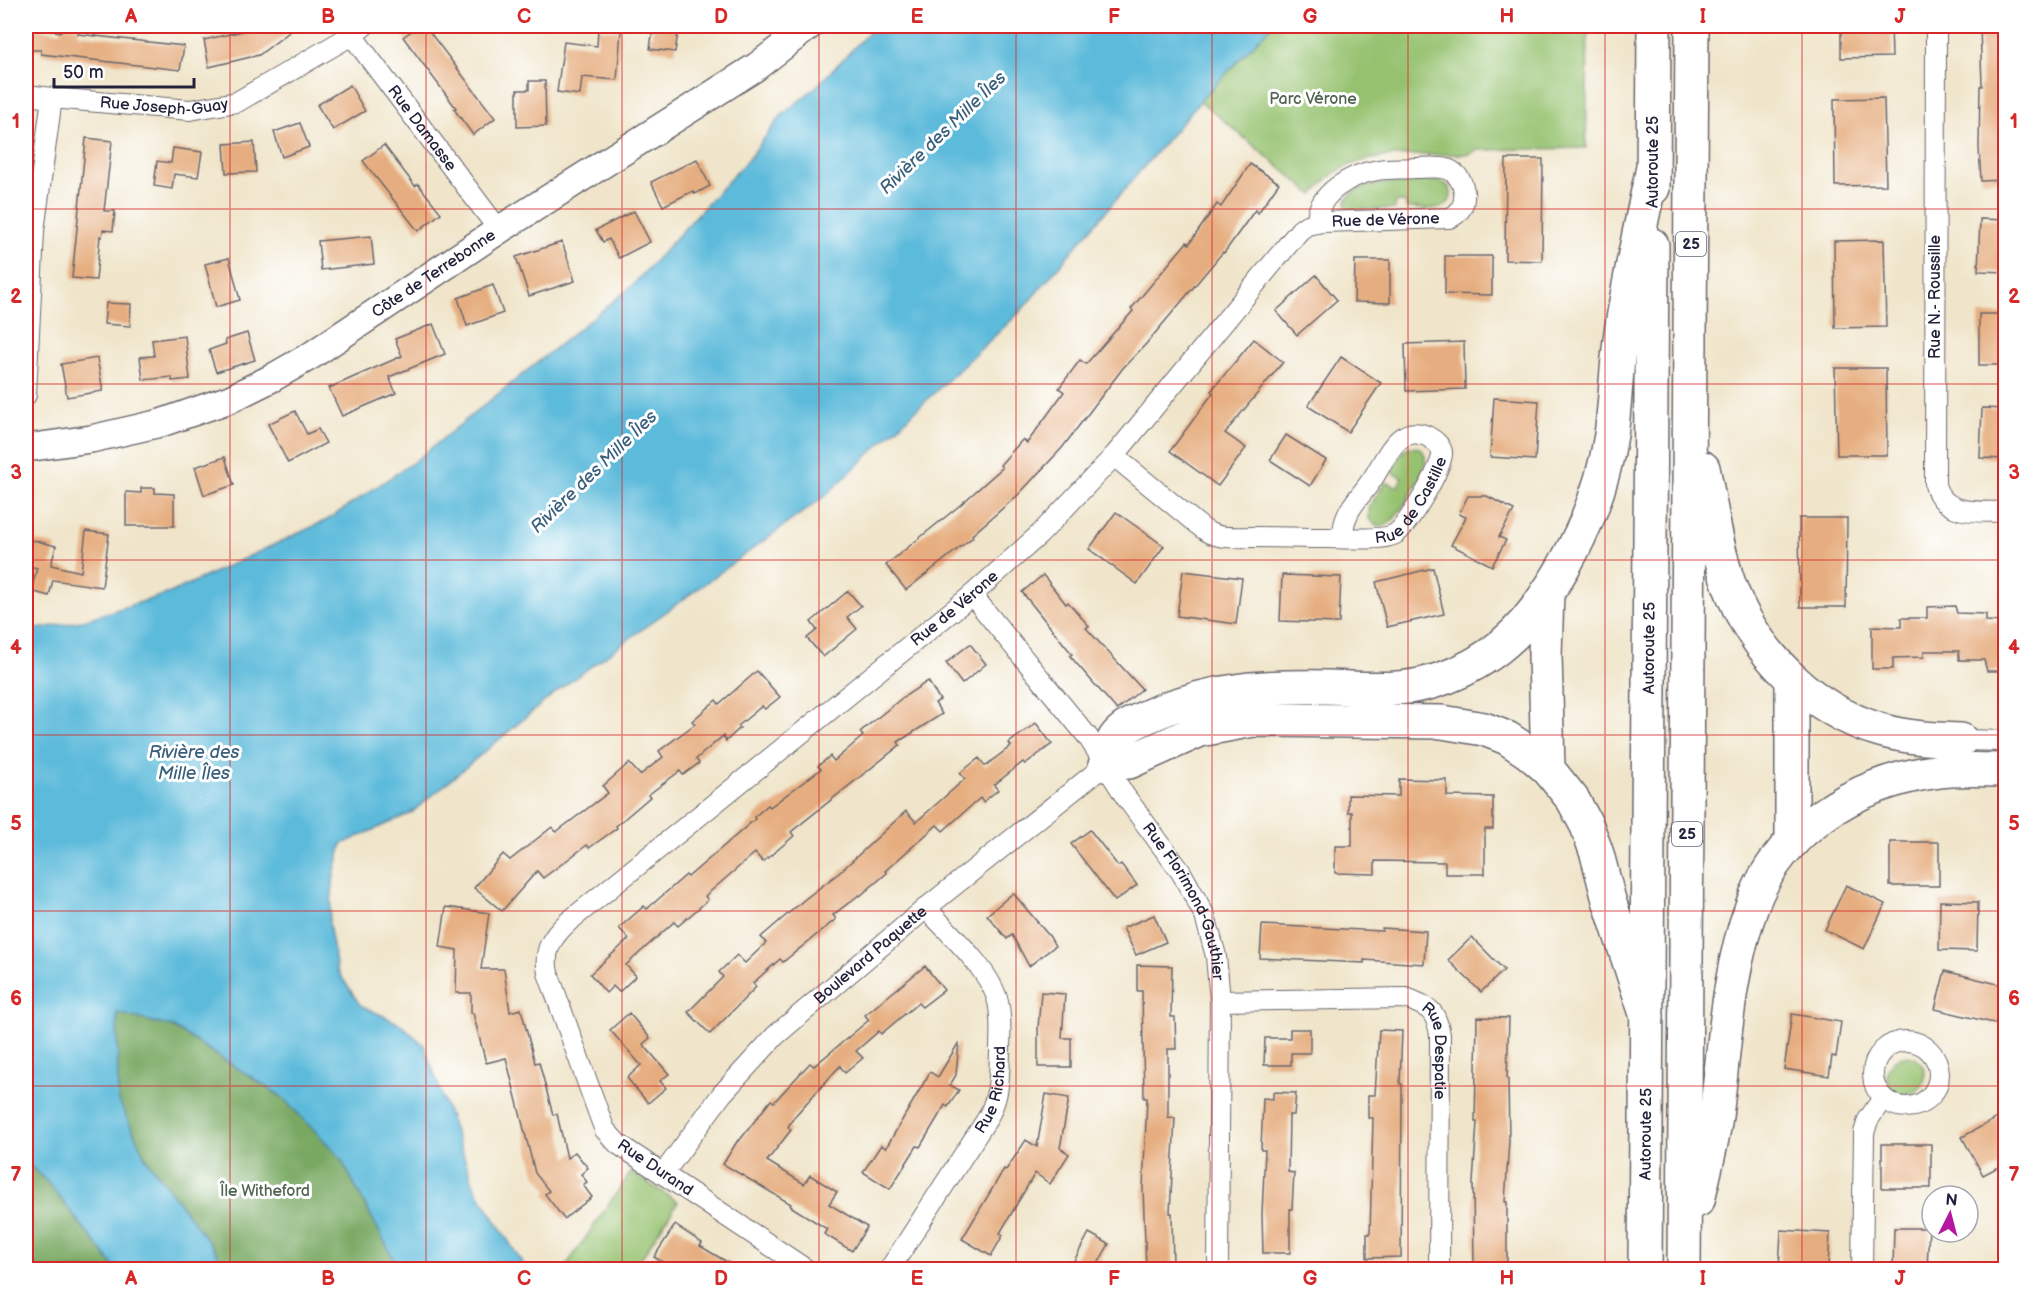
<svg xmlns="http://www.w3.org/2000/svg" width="2031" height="1295" font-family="'Balsamiq Sans',sans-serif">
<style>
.green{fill:#96c270;stroke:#5c7256;stroke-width:1.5}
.forest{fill:#78a862;stroke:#4d654e;stroke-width:1.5}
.water{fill:#5cbada;stroke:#3f6e8a;stroke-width:1.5}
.building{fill:#e6ae80}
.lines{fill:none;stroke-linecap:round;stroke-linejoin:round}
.street-casing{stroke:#6a666d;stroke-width:22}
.secondary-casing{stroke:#6a666d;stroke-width:30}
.highway-casing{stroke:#6a666d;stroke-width:36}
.street{stroke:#fff;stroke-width:20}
.secondary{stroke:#fff;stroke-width:27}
.highway{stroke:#fff;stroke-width:33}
.grid{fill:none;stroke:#d62828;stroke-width:1.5;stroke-opacity:0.55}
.labels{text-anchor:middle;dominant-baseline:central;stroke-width:6;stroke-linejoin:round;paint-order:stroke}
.shield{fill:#fff;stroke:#646476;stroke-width:1.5}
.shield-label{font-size:15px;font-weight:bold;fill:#22223b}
.park-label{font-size:16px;fill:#506250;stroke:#fff}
.street-label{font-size:16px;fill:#22223b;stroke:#fff}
.water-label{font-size:18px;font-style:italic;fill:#395f7b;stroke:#fff}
.neatline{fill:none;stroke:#d62828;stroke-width:2}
.grid-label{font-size:20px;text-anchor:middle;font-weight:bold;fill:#d62828}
</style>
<rect width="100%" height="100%" fill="#fff"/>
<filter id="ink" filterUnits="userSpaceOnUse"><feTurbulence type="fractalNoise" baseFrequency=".0167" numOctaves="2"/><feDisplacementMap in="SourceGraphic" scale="12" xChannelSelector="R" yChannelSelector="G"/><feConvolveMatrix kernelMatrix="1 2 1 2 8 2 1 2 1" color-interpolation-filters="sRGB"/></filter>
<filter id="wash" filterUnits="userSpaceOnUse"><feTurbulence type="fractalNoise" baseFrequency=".008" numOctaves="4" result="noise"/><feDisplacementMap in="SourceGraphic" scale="24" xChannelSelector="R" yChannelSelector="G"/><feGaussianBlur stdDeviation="1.35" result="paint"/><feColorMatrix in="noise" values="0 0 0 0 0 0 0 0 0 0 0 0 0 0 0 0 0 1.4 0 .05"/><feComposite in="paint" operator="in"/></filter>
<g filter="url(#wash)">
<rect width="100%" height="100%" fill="#f0e5ca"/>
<g class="green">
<path d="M1271 26H1588L1586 148 1477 150 1469 154C1428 156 1371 150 1336 172 1327 178 1320 186 1313 195L1200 101Z"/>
<path d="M1439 181C1445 183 1451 187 1451 194 1451 214 1418 208 1406 208L1405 202H1396L1395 209 1352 210 1346 207C1340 178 1421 182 1439 181Z"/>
<path d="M1409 447 1420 448C1424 452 1426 456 1425 461 1425 473 1396 522 1386 525 1379 528 1373 523 1369 519V507L1386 482 1397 487 1402 478 1392 472C1396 463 1399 452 1409 447Z"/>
<circle cx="1906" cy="1075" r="19"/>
<polygon points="631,1172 678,1202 634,1269 564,1269"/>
</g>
<g class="forest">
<polygon points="116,1012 173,1027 281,1096 340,1157 399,1269 229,1269 145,1157 118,1099"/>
<polygon points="26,1161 50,1185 116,1269 26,1269"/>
</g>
<polygon class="water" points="875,26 1271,26 1200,101 1019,313 825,496 556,692 411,813 342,844 334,874 329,923 337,970 360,1005 400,1024 424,1045 475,1188 526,1269 399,1269 340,1157 281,1096 173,1027 117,1013 118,1099 145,1157 229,1269 116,1269 50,1185 26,1161 26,631 77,622 170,593 327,520 415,461 632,286 751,156 781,116 817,86"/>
<g id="blocks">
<g class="building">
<polygon points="62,26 79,26 78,34 184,46 180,70 41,54 41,50 26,50 26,28 61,32"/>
<polygon points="253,26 297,26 259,55 209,67 204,40 247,30"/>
<polygon points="419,26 425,26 495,118 473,135 454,109 456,108 403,37"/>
<polygon points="653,26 679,26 675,52 650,49"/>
<polygon points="1841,26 1891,26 1892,57 1841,58"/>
<polygon points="1980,26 2006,26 2004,122 2001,122 2004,180 1981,181 1979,147 1980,86 1982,86"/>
<polygon points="598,29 621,31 617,80 582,77 580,95 557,92 564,42 597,46"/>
<polygon points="529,81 545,81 546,126 517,127 517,90 529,90"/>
<polygon points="350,85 365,111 333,130 317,105"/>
<polygon points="1884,98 1886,185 1835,186 1834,99"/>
<polygon points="300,123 309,147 282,157 274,132"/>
<polygon points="86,138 112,141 104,211 115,211 113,231 103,230 102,237 100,236 96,280 72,278"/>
<polygon points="254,142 256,172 226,173 224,144"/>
<polygon points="384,145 415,186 418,184 441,213 418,231 363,161"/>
<polygon points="173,148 202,152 198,177 174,174 172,189 154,186 157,161 171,163"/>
<polygon points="697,159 710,186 695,194 693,191 663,206 651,182"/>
<polygon points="1506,159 1543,159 1542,261 1505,260"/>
<polygon points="1250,164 1279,183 1258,213 1255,210 1224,253 1223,252 1146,344 1123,368 1062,448 1018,495 972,535 973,537 906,590 886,565 959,506 1002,468 1000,465 1023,439 1027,443 1064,392 1059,388 1080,360 1086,364 1133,311 1131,309 1187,242 1189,244 1217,204 1221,207"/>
<polygon points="634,211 650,242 619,258 609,239 603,242 596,230"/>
<polygon points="1980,219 2006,220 2006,272 1978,271"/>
<polygon points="371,236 374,264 321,270 318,241"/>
<polygon points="1884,240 1886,327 1835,328 1834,241"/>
<polygon points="562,242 575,281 529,296 516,257"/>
<polygon points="1445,256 1492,256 1492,295 1445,294"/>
<polygon points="229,258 240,300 216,307 205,264"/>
<polygon points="1355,260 1390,260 1390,303 1354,302"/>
<polygon points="1316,275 1337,300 1297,335 1276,311"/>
<polygon points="493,285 503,313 467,326 458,298"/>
<polygon points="106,303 131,304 130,326 104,324"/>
<rect x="1979" y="314" width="27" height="51"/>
<polygon points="433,324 445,354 389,377 396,393 342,416 329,388 402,356 395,339"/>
<polygon points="247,333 255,360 216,372 209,350 226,344 225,340"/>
<polygon points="185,336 190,379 172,381 172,377 143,380 140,357 154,356 152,340"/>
<polygon points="1254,339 1283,362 1225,433 1246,448 1218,486 1170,451 1213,393 1211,391"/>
<polygon points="1464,342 1465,389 1406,391 1405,344"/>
<polygon points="1341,357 1381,383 1348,432 1308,406"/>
<polygon points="97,358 103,391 67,397 61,364"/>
<polygon points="1835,368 1886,368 1887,455 1837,455"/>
<polygon points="1494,398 1539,401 1535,460 1490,457"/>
<polygon points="1982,408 2006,409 2006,459 1980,458"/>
<polygon points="295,411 307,434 318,429 326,443 288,463 268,424"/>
<polygon points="1286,435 1326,460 1310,486 1270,460"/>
<polygon points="225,457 234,485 204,495 195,467"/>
<polygon points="141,488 155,488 155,493 174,494 174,526 126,526 126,492 141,493"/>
<polygon points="1468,496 1487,496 1514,510 1499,537 1506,540 1492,566 1451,545 1466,517 1459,514"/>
<polygon points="1116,512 1164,546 1137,584 1089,549"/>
<polygon points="1799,518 1847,518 1846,607 1800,607"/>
<polygon points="86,531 109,534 102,587 53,580 49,596 31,591 37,568 26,565 33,540 56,546 51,565 81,572"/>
<polygon points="1433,568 1444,614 1387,627 1376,582"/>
<polygon points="1183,571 1242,578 1236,624 1177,616"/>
<polygon points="1043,575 1066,604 1068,602 1089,626 1086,628 1142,689 1117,710 1070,656 1072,654 1022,592"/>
<polygon points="1282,575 1341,577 1339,623 1280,621"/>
<polygon points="848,591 861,606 847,617 857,629 823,657 807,638 817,630 811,622"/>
<polygon points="1955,606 1957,613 1986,614 1986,621 2006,622 2006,671 1987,671 1984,660 1959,660 1959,651 1924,651 1924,657 1893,658 1893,669 1872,669 1872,626 1901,627 1901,618 1927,618 1927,607"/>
<polygon points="970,644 986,664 962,684 946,663"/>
<polygon points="757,671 780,697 765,709 762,706 738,726 740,728 726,741 723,736 696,759 699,763 683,775 680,771 648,795 650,797 616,826 617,828 589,848 587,845 543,878 537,871 502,911 474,888 503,854 510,860 552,827 556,832 608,793 603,786 629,763 640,775 663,757 659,751 695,724 692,721 716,700 719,704"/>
<polygon points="928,681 940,700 935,703 942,714 898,742 900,745 791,832 794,836 763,862 755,853 705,896 708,900 678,926 674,922 626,965 636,976 619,992 613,986 606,993 590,974 629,939 619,928 644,906 647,909 686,875 688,877 755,819 754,817 768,805 770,807 821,769 818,766 830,756 834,761 863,736 860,732 902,698"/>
<polygon points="1036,723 1052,744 1025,764 1023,762 994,785 998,790 983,802 980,798 943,831 937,825 885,871 887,873 860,896 859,895 833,915 836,919 783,962 780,959 753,983 756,987 710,1034 688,1012 723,977 719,972 737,955 745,963 766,943 761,937 805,899 839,873 906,811 916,822 965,779 960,773 979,758 985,766 1011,746 1009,743"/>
<polygon points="1399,779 1447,780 1447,796 1493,797 1493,829 1485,829 1485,874 1445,874 1445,862 1375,861 1375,874 1335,873 1335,846 1352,846 1352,812 1348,812 1348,795 1399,796"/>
<polygon points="1090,830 1118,866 1121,864 1137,885 1115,901 1071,844"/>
<rect x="1890" y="842" width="49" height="44"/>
<polygon points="1846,885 1885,904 1864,949 1825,930"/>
<polygon points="1013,893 1050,937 1055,946 1029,966 1012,935 1007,939 987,915"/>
<polygon points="1940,901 1978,902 1977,951 1939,950"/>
<polygon points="446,907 489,913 481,969 504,969 510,1012 521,1009 535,1063 539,1062 553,1115 557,1114 567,1158 575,1152 588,1168 581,1174 587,1182 583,1185 592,1197 564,1219 545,1194 549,1191 535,1173 506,1058 486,1063 473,1013 471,1013 471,993 456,993 457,950 440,947"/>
<polygon points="1154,915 1166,942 1136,955 1123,928"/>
<polygon points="1262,925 1382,931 1382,928 1426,931 1424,964 1364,960 1364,963 1260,958"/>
<polygon points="1472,937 1504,970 1481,992 1448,960"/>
<polygon points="1137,965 1172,966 1171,1017 1175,1017 1176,1049 1168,1049 1168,1117 1175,1118 1170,1213 1172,1213 1173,1269 1146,1269 1143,1188 1147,1098 1144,1098 1142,991 1137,991"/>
<polygon points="925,966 944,990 922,1007 918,1003 881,1034 879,1031 856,1051 863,1058 845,1073 840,1066 794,1117 788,1127 791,1130 767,1161 804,1184 810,1175 837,1192 829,1204 867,1227 852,1251 824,1234 827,1229 790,1206 791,1204 723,1164 738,1140 739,1141 771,1100 774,1102 810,1063 814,1066 869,1020 865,1015"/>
<polygon points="1945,971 2006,986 2006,1026 1935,1009"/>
<polygon points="1041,992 1065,994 1062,1038 1071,1038 1071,1067 1038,1067 1038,1028"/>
<polygon points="629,1013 650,1038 643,1044 669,1074 660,1081 666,1088 648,1103 627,1078 641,1065 610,1030"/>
<polygon points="1792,1014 1841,1022 1836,1057 1832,1056 1829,1076 1784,1069"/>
<polygon points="1477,1017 1509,1018 1507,1078 1508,1078 1509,1141 1505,1202 1507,1202 1507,1269 1474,1269 1473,1183 1477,1122 1475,1122"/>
<polygon points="1290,1029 1310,1029 1310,1053 1291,1053 1291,1065 1264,1065 1265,1038 1290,1038"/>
<polygon points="1379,1030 1402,1031 1400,1084 1402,1084 1401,1257 1367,1258 1367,1234 1370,1234 1373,1118 1368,1118 1368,1095 1375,1095"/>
<polygon points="959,1042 956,1075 950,1085 959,1090 948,1107 945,1105 920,1147 917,1146 890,1189 863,1172 881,1145 886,1148 930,1072 938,1077"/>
<polygon points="1273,1092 1296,1093 1294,1115 1289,1115 1288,1172 1294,1173 1292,1209 1290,1209 1290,1253 1263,1253 1262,1213 1265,1150 1261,1150 1263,1098 1273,1099"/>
<polygon points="1046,1094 1069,1098 1060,1148 1069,1154 1050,1184 1035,1173 1000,1233 1003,1235 991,1256 962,1239 1004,1169 1006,1170 1026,1140 1037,1147"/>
<polygon points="2006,1113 2006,1163 1983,1175 1962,1137"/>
<rect x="1882" y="1144" width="49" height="44"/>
<polygon points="675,1225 702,1243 700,1246 739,1269 674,1269 654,1257"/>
<polygon points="1894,1228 1929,1228 1927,1269 1893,1269"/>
<polygon points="1781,1230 1830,1233 1828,1267 1826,1266 1826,1269 1779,1269"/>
<polygon points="1089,1233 1109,1244 1095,1269 1090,1269 1074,1261"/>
</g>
</g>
</g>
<g filter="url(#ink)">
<use href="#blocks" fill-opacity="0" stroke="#6a666d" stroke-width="1.5"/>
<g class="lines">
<g class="street-casing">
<g id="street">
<path id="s1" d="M345 26 499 230"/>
<path d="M1936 26 1935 485C1944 517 1979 511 2006 512"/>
<polyline points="26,95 52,98"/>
<path id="s2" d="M26 395 34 231 52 98 190 110 237 102 352 35 364 26"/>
<path id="s3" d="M1114 456 1197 524C1202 528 1207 532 1212 534 1225 539 1240 537 1253 537 1278 537 1302 538 1327 538 1341 538 1384 541 1395 534 1407 527 1444 466 1442 452 1440 444 1434 440 1427 436 1399 424 1387 455 1375 475 1362 497 1342 509 1343 538"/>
<path id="s4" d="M972 595 1088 737 1125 796 1181 872 1205 916 1216 956 1220 1001 1218 1270"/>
<polyline points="1961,740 2006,741"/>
<path id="s5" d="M1220 1001 1406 998C1428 1007 1436 1009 1440 1035L1439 1270"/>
<circle cx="1906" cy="1074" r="33"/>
<path id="s6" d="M663 1174 722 1094 776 1035 926 908 1105 765"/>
<path id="s7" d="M807 1270 618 1144 605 1130 601 1120 548 973C543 950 552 937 568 922L972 595 1040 534 1114 456 1300 230 1307 225 1323 222 1449 218C1471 211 1468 176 1447 169 1437 166 1425 168 1415 168 1402 169 1390 168 1378 170 1352 174 1316 193 1317 223"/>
<path id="s8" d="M889 1270 987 1119C1000 1095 999 1078 1000 1052 1000 1036 1002 1018 998 1002 991 971 948 932 926 908"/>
<polyline points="1862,1270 1864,1133 1868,1120 1883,1098"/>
</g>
</g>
<g class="secondary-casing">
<g id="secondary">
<path id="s9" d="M26 448 91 439 161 423 230 399 272 378 312 355 499 230 756 67 809 26"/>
</g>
</g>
<g class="highway-casing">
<g id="highway">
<polyline points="1653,188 1654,26"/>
<path d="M1703 468C1711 506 1716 547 1729 584 1753 651 1811 710 1880 730 1907 738 1934 739 1961 740"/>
<polyline points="1547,593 1545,655 1548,769"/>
<polyline points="1792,842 1792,680"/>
<path d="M1647 1017 1609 900 1597 854 1587 826 1573 800 1548 769 1528 752 1507 738 1484 729 1442 722 1253 720 1200 730 1129 762 1105 765C1108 757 1110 746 1115 738 1123 726 1142 719 1155 713 1214 688 1264 686 1328 687 1362 688 1399 692 1432 682 1474 670 1510 644 1536 609 1573 558 1601 499 1611 435 1616 399 1616 362 1622 326 1630 273 1642 220 1653 167"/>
<path d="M1698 1200C1704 1173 1712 1144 1716 1116 1725 1046 1727 973 1752 906 1779 830 1856 783 1933 772 1957 768 1981 770 2006 770"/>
<path id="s10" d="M1645 1270 1652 245"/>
<polyline points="1684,1270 1692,26"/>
</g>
</g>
<use href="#street" class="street"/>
<use href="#secondary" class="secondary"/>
<use href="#highway" class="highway"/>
</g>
</g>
<path class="grid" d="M230 26V1270M426 26V1270M622 26V1270M819 26V1270M1016 26V1270M1212 26V1270M1408 26V1270M1605 26V1270M1802 26V1270M26 209H2006M26 384H2006M26 560H2006M26 735H2006M26 911H2006M26 1086H2006"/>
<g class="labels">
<g class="shield">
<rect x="1676" y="232" width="30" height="24" rx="4.5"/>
<rect x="1672" y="822" width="30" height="24" rx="4.5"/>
</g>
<g class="shield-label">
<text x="1691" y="244">25</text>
<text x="1687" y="834">25</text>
</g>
<g class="park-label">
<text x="1313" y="99">Parc Vérone</text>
<text x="265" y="1191">Île Witheford</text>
</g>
<g class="street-label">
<text stroke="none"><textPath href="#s2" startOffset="411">Rue Joseph-Guay</textPath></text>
<text stroke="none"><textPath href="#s1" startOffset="128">Rue Damasse</textPath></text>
<text transform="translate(1653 162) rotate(-90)">Autoroute 25</text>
<text stroke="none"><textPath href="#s7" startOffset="1570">Rue de Vérone</textPath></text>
<text stroke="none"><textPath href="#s9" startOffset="450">Côte de Terrebonne</textPath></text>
<text transform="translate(1935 297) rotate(-90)">Rue N.- Roussille</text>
<text stroke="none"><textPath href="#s3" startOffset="344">Rue de Castille</textPath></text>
<text stroke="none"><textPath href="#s7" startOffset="969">Rue de Vérone</textPath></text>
<text stroke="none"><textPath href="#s10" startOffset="622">Autoroute 25</textPath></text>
<text stroke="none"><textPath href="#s4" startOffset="376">Rue Florimond-Gauthier</textPath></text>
<text stroke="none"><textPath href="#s6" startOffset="303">Boulevard Paquette</textPath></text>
<text stroke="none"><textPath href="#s5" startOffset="255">Rue Despatie</textPath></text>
<text stroke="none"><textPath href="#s8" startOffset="210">Rue Richard</textPath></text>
<text stroke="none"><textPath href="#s10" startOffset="136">Autoroute 25</textPath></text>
<text transform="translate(655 1168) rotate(34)">Rue Durand</text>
</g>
<g class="water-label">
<text transform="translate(943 133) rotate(-44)">Rivière des Mille Îles</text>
<text transform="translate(594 472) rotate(-44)">Rivière des Mille Îles</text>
<text x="194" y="752">Rivière des<tspan x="194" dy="21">Mille Îles</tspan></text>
</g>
</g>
<rect width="2031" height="1295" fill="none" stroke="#fff" stroke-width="66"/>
<g transform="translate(1950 1214) rotate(6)"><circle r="28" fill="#ffffff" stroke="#a7a7b1" stroke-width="1.5"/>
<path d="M0-4.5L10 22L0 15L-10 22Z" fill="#b5179e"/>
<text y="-9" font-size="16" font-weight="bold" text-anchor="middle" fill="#22223b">N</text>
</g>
<path d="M54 78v9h140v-9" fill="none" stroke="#22223b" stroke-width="3"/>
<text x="63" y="78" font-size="18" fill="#22223b" stroke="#ffffff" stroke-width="4.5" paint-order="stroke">50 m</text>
<rect x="33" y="33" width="1965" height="1229" class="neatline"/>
<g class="grid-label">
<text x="131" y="23">A</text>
<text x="328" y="23">B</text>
<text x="524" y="23">C</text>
<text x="721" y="23">D</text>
<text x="917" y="23">E</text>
<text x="1114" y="23">F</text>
<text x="1310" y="23">G</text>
<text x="1507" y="23">H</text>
<text x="1703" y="23">I</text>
<text x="1900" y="23">J</text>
<text x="16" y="128">1</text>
<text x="2014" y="128">1</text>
<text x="16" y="303">2</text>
<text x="2014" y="303">2</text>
<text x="16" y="479">3</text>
<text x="2014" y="479">3</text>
<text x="16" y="654">4</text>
<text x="2014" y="654">4</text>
<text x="16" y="830">5</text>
<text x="2014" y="830">5</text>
<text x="16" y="1005">6</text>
<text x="2014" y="1005">6</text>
<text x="16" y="1181">7</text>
<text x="2014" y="1181">7</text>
<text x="131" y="1285">A</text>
<text x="328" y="1285">B</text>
<text x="524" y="1285">C</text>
<text x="721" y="1285">D</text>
<text x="917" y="1285">E</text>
<text x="1114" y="1285">F</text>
<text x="1310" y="1285">G</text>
<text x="1507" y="1285">H</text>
<text x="1703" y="1285">I</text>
<text x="1900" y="1285">J</text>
</g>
</svg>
